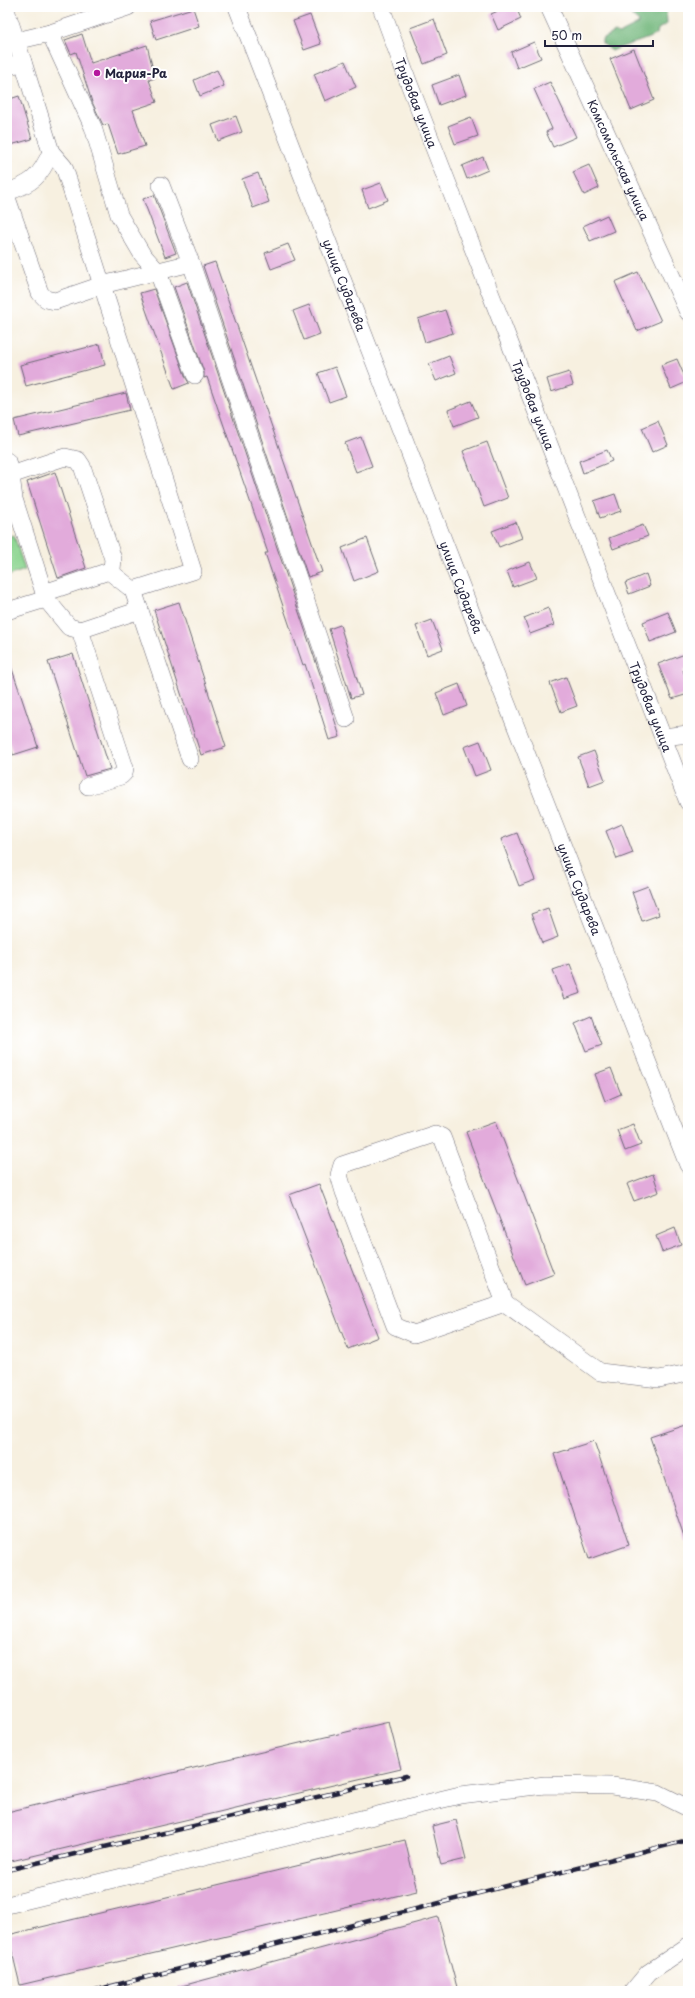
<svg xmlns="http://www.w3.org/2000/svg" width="695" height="1998" font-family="'Playpen Sans',sans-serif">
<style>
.green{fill:#8ed692;stroke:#587c66}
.forest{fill:#72b77c;stroke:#4a6c5c}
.building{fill:#e2abdb}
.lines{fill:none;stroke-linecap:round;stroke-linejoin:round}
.minor-casing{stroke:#6d6a75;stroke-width:18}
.minor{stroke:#fff;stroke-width:17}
.rail-casing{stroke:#22223b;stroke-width:4.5}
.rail{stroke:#fff;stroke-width:3;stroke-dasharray:9;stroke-linecap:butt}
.poi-dot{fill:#b5179e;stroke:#fff;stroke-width:1.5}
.labels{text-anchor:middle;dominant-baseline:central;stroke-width:4;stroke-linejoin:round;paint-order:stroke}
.poi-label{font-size:12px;font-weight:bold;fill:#22223b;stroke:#fff;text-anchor:start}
.street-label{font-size:12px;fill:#22223b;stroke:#fff}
</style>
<rect width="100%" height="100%" fill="#fff"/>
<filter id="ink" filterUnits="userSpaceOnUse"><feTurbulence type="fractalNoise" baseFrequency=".025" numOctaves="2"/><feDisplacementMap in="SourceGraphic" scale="8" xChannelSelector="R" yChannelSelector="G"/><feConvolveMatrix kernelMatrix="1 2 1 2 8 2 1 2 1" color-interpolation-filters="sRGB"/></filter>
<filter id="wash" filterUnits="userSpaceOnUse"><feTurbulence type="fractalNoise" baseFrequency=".012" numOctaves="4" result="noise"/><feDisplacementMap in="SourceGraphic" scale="16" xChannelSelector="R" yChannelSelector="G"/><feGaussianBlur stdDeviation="0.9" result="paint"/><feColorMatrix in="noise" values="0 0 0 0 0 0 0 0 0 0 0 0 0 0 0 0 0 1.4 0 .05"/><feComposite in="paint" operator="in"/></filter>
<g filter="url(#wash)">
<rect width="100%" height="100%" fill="#f7f0e0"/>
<polygon class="green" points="14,535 25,570 7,576 7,537"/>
<path class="forest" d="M632 7H666L667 24 658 29 657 34C642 42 627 44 612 51L602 43V39L615 32 619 34 638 24 639 22 632 16Z"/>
<g id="blocks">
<g class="building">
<polygon points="507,7 516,7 521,19 498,30 491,14"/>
<polygon points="193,8 199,26 156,40 150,21"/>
<polygon points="310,15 321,44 304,50 293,21"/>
<polygon points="434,19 447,55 424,64 410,28"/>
<polygon points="82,34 91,63 147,45 155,78 149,80 157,102 133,110 145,146 118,154 108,124 103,125 92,102 76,52 71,54 65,40"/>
<polygon points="534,42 541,58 517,68 511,52"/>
<polygon points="634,49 654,100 631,110 610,59"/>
<polygon points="345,61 356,87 325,101 314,74"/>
<polygon points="217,70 224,86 200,96 194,80"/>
<polygon points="459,75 466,95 439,105 432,85"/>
<polygon points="550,82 576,137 553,147 546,132 552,129 534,89"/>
<polygon points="19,96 32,139 7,146 7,100"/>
<polygon points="236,116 242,132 218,141 212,125"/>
<polygon points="471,117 478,136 455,144 448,126"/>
<polygon points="483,157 488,170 467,179 462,166"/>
<polygon points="589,165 599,188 584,195 573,172"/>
<polygon points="258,173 269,202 253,208 242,179"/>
<polygon points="381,183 388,200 368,208 362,190"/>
<polygon points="154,195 176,253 165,257 143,199"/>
<polygon points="607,215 614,231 590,241 583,226"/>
<polygon points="288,244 295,260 271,269 265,253"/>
<polygon points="215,262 322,572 308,577 203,266"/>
<polygon points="638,272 661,321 637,331 615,282"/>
<polygon points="187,282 324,686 340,737 329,740 305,664 303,665 265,553 268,553 207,377 204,378 204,372 174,287"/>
<polygon points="154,289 186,378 189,383 174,389 140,293"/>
<polygon points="309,305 320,334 304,340 293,311"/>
<polygon points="445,310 453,333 425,342 418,319"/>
<polygon points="100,344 105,365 26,386 20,365"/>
<polygon points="449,356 456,373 436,381 429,364"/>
<polygon points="677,359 687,382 671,389 661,365"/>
<polygon points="335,367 346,396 329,402 318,373"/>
<polygon points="569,372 573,385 551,392 547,379"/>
<polygon points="126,393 130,410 18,436 14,420"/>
<polygon points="471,401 478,417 454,426 448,410"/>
<polygon points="658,421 668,445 652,452 642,428"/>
<polygon points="361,437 372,466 356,472 345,443"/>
<polygon points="487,442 508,498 484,507 463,451"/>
<polygon points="607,450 612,461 583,473 579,461"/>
<polygon points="55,472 86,568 58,578 27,482"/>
<polygon points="615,494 621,511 600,518 594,501"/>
<polygon points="516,522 522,538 499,547 492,531"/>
<polygon points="643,525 648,536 613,549 609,538"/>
<polygon points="367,538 379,571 354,581 342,548"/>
<polygon points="530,562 537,578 513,587 507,571"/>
<polygon points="646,574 650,586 629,594 625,583"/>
<polygon points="179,602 226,747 201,755 154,610"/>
<polygon points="548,608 554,625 530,634 524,618"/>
<polygon points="668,612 676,632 650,642 643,622"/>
<polygon points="432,620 443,649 427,655 416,626"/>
<polygon points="340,625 362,695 351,698 329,629"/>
<polygon points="73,654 110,769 85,776 48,662"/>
<polygon points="685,654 688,668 683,670 688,685 688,694 672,699 658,664"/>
<polygon points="7,660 9,660 38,747 13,755 7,736"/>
<polygon points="566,677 577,706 561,712 550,683"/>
<polygon points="459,684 467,706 444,715 436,693"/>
<polygon points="480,741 491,770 475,776 464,747"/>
<polygon points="594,751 605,780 589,786 578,757"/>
<polygon points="622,824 633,853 617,859 606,831"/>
<polygon points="517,833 535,880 519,886 501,839"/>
<polygon points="648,886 659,915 642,921 632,892"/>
<polygon points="548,908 558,937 542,943 531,914"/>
<polygon points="570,964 581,993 564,999 553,970"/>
<polygon points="591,1016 602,1045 586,1051 575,1023"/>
<polygon points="611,1068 621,1094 605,1101 595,1074"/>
<polygon points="496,1121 554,1274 525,1285 466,1132"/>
<polygon points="633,1124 641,1145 625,1151 617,1130"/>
<polygon points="653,1174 659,1192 634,1201 627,1184"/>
<polygon points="319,1184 378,1337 348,1349 289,1195"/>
<polygon points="675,1228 681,1245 662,1252 656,1236"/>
<polygon points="686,1425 688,1432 688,1542 686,1542 650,1437"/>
<polygon points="594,1441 629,1545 589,1559 554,1454"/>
<polygon points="389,1722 401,1769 7,1862 7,1812"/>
<polygon points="456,1820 466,1859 441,1865 432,1826"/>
<polygon points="405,1840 417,1891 20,1985 8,1935"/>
<polygon points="438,1917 458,1991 179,1991 178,1987"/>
</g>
</g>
</g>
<g filter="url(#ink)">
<use href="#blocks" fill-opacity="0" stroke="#6d6a75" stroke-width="1"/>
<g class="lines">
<g class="minor-casing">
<g id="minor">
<path id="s1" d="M237 7 487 653 688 1165"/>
<path id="s2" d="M381 7 408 81 688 802"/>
<path id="s3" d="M549 7 688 312"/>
<polyline points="7,13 23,62 7,67"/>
<polyline points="50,33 128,7"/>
<polyline points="16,41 50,33 93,127 119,215 142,254 158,272 195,375"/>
<polyline points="23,62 51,152 64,167 102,285 191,263 161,185"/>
<path d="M7 192C32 184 40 177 51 152"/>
<polyline points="7,198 40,293 46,299 55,301 102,285 193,571 133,590 109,571"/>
<polyline points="191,263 346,719"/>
<polyline points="7,461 11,475 14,499 46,599 7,611"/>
<polyline points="11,475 65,457 78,460 82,466 113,559 112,569 109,571 44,593"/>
<polyline points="133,590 190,759"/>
<polyline points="46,599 69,627 80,630 125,768 124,773 121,776 88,786"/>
<polyline points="80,630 140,610"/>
<polyline points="663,737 688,734"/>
<polyline points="505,1303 414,1334 395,1326 344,1192 339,1175 342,1165 435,1134 442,1137 505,1303 600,1372 659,1379 688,1373"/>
<polyline points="7,1905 460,1795 545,1785 612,1786 658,1793 688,1808"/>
<polyline points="633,1991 648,1973 688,1946"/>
</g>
</g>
<use href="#minor" class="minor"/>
<g class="rail-casing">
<g id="rail">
<polyline points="7,1870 406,1776"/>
<polyline points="92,1991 688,1840"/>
</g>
</g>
<use href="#rail" class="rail"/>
</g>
</g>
<circle class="poi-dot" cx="97" cy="73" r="4"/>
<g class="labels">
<g class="poi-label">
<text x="105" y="73">Мария-Ра</text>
</g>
<g class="street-label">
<text stroke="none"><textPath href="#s2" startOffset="102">Трудовая улица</textPath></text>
<text stroke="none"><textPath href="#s3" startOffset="168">Комсомольская улица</textPath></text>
<text stroke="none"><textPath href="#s1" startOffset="298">улица Сударева</textPath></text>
<text stroke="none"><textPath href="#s2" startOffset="426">Трудовая улица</textPath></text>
<text stroke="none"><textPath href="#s1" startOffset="622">улица Сударева</textPath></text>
<text stroke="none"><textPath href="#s2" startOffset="750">Трудовая улица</textPath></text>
<text stroke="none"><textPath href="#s1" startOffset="946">улица Сударева</textPath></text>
</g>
</g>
<rect width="695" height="1998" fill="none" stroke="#fff" stroke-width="24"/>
<path d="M545 40v6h108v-6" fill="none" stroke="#22223b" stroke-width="2"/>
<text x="551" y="40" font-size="12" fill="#22223b" stroke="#ffffff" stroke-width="3" paint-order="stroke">50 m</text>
</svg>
